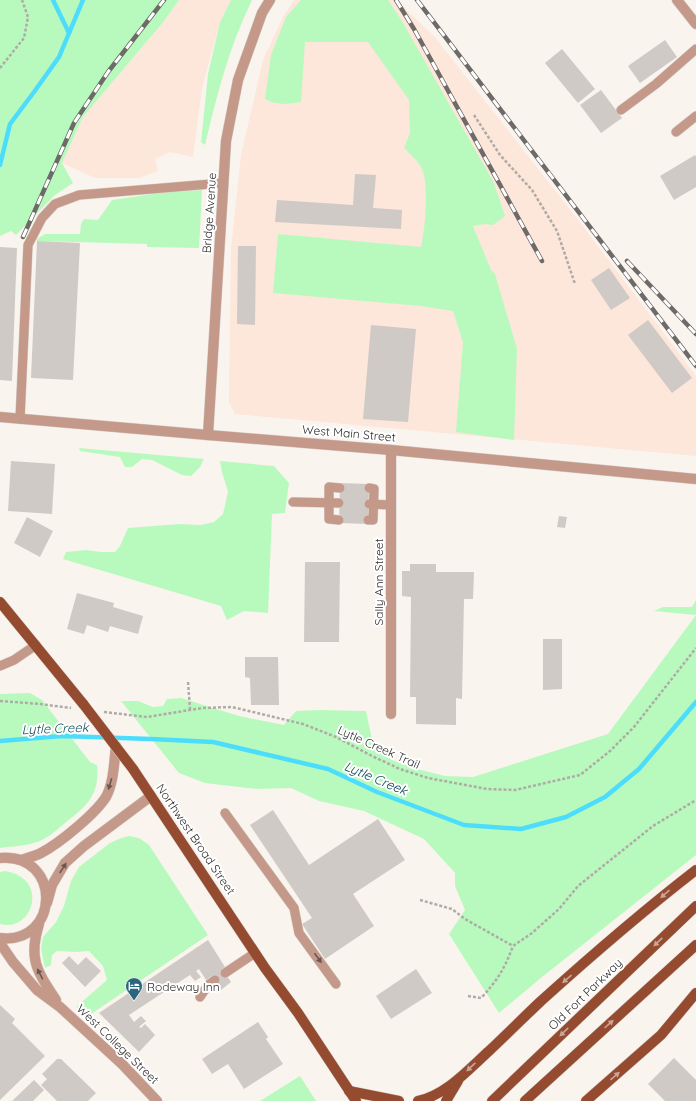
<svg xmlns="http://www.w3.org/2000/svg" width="696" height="1101" font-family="Quicksand,sans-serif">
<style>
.industrial{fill:#fde6da}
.green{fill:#b8fabd}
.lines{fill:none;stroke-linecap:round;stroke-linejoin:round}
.stream{stroke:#4cddfc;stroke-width:4.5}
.building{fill:#d0cac6}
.service-casing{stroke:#d5d0cc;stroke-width:10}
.minor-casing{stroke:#d5d0cc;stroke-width:11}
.tertiary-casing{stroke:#d5d0cc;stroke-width:11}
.primary-casing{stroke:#d5d0cc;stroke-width:11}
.path{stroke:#afaba7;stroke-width:2.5;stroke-dasharray:3 2;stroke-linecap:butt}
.service{stroke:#c5998a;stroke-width:9}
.minor{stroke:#c5998a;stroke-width:10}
.tertiary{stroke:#c5998a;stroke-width:10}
.primary{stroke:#954b2f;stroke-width:10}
.rail-casing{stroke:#6d6a68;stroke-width:4.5}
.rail{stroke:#fff;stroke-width:3;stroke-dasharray:9;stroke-linecap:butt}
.primary-bridge-casing{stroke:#d5d0cc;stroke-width:11;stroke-linecap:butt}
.primary-bridge{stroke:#954b2f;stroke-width:10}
.oneway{fill:#6a5750}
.oneway2{fill:#caa597}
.labels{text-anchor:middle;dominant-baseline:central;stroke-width:4;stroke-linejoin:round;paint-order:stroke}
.street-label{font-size:12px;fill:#2d2b2a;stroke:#fff}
.poi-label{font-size:12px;fill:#2d2b2a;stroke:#fff;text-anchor:start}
.water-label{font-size:13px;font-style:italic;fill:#0f4d5a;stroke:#fff}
</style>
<rect width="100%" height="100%" fill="#faf4ef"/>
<g class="industrial">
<polygon points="179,0 231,0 220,22 202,88 193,157 170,152 155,159 158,171 140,178 95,178 62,163 83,117 164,21"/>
<polygon points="294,0 396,0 434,36 582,225 696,376 696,456 235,414 229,402 231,249 241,155 263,60 283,17"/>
</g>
<g class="green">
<polygon points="0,0 179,0 164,21 83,117 62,163 73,183 55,195 16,235 11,231 0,236"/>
<path d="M231 0H252C229 47 217 95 205 145L201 142 208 74 220 22Z"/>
<path d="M301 0H388L402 21 494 183 505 216 493 225 485 224 473 226 491 270 495 274 517 349 514 440 456 432 463 342 453 311 421 306 273 293 278 234 421 247C425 229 430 183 421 167 417 160 410 154 404 148L410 133 409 100 368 42H305L301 102C287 104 278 106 265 99L271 55 286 17Z"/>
<polygon points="202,190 199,248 147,247 147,244 37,241 37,239 45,234 80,234 81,224 84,219 98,220 112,200 159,193"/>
<polygon points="79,448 204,459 200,467 191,476 182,475 152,460 142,459 132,467 125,467 120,457 80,451"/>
<polygon points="220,461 274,466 289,483 285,513 272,514 268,613 244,611 227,620 221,606 63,559 66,552 86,550 101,552 115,552 120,546 128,528 179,524 201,525 214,522 223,514 228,492 222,472"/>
<polygon points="696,600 696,615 654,611 663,607 692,607"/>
<polygon points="696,615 696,855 542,977 499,1013 449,934 465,910 455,886 455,873 424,839 364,811 319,801 291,788 257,789 205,783 179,773 121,701 138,701 153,707 163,706 167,699 181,698 239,716 284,725 296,711 320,710 366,711 374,749 394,761 421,770 445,776 473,777 608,734"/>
<path d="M30 693 42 700 90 762 97 765C100 795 87 806 65 823 58 829 50 836 42 840 29 846 14 846 0 848V694Z"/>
<polygon points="129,836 139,838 149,845 208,935 88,1016 76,1007 107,980 103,966 89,951 77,952 57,951 52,955 51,965 45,968 41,949 43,937 56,922 64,906 71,881 79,867 110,843 121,838"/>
<path d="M5 871C50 878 33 933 0 924V872Z"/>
<polygon points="300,1076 316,1101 260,1101"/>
</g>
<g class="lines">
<g class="stream">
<polyline points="53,0 69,33"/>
<polyline points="0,165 10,124 34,92 59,57 83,0"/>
<polyline points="0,741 62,736 151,739 213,742 328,769 377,792 464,825 521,829 566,817 605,797 639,769 696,702"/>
</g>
</g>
<g class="building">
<polygon points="665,40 677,57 640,83 628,66"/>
<polygon points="562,49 595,89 578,103 545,63"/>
<polygon points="601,90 622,118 601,133 580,105"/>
<polygon points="695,155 696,157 696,187 674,200 660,176"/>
<polygon points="355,174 376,175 373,208 402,210 401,229 275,222 277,200 353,205"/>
<polygon points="37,241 80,243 73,380 31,378"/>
<polygon points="238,246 256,246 255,325 237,324"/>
<polygon points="0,247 17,248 12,381 0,380"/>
<polygon points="609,268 630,298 611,310 591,280"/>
<polygon points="648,320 692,378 672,393 628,335"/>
<polygon points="371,325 416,329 408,422 363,419"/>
<polygon points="11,461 55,464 52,514 8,511"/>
<polygon points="340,483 369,484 368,524 339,523"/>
<polygon points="559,516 567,517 565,528 557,527"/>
<polygon points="27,517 53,531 40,557 14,543"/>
<polygon points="305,562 340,562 339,642 304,642"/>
<polygon points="410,564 436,564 436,572 474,572 473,599 464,599 462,699 456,698 456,725 416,724 416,697 410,697 411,597 402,596 402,571 410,571"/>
<polygon points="77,593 114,603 113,607 143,616 138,634 110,626 108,632 87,625 84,634 67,629"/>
<polygon points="543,639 562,639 562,689 543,690"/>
<polygon points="245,657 278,657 279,705 251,705 250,678 245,677"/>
<polygon points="273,810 309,865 378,819 405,860 353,894 374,926 325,959 302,924 312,918 250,825"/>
<polygon points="208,940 225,967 222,969 231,982 221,990 212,976 206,980 199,969 196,971 201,977 195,981 190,975 129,1015 134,1022 141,1016 146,1021 139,1027 141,1028 145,1024 155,1035 139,1052 99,1013"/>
<polygon points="69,956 78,965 86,957 101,971 85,987 62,963"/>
<polygon points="416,969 432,993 391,1019 376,996"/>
<polygon points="0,1005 15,1019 12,1023 45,1056 0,1100"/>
<polygon points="258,1022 268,1037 266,1039 283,1064 244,1089 228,1064 212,1074 202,1059"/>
<polygon points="674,1058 696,1080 696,1101 665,1101 648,1084"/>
<polygon points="57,1059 61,1059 96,1093 88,1101 57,1101 41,1085 47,1079 42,1074"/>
<polygon points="34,1080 44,1090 33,1101 12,1101"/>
</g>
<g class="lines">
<g class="service-casing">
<g id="service">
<polyline points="621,110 656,84 696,49"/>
<polyline points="676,132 696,116"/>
<polyline points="20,419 28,245 42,218 55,204 79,195 223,183"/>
<polyline points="293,502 339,503"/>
<polyline points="369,504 391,505"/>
<polyline points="339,520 329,519 329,487 340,488"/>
<polyline points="368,520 373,520 374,489 369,488"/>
<polyline points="0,666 14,660 36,645"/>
<polyline points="225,813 294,908 299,933 336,984"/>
<polyline points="225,973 255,953"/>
<polyline points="200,997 208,985 215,980"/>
</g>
</g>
<g class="minor-casing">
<g id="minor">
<polyline points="677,0 696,24"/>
<polyline points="208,435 391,450 696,479"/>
<polyline points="391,714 391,450"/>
<path d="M0 858C63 853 60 945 0 938"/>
<path d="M21 860C28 858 35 856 41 853 60 843 95 814 106 797 114 782 114 762 116 746"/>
<polyline points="47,903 52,885 65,863 84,846 151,796"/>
<path d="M39 924C28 959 37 971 56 1000"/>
<polyline points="0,943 13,962 37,990 60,1007 122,1064 157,1101"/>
</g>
</g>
<g class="tertiary-casing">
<polyline id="tertiary" points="0,417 208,435 226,141 238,80 262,13 270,0"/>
</g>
<g class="primary-casing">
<g id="primary">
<polyline points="0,602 84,705"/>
<polyline points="133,769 265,968 298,1013 356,1101"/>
<polyline points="349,1091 399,1101"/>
<path d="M418 1101C446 1095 468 1070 489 1051 506 1035 523 1018 541 1001 591 956 643 911 696 870"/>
<polyline points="446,1101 458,1081"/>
<polyline points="492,1101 696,906"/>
<polyline points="525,1101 696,945"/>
<polyline points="586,1101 661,1035 696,993"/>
</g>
</g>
<g class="path">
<polyline points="0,68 24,38 28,17 22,0"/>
<polyline points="474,115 500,155 532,190 557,231 575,284"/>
<polyline points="188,682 190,709"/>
<polyline points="0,701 40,704 71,708"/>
<polyline points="104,712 147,717 202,708 232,707 303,724 336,737 372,756 400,769 428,778 487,789 515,790 580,775 610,751 634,727 696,648"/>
<polyline points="420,900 452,909 465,919 513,946 532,933 559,909 578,886 653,826 696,800"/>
<path d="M468 996 481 998C497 981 505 968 513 946"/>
</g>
<use href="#service" class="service"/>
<use href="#minor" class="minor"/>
<use href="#tertiary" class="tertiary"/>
<use href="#primary" class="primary"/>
<g class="rail-casing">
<g id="rail">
<polyline points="396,0 414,29 542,261"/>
<polyline points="417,0 696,366"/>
<polyline points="23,237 74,123 108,72 164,0"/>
<polyline points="627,261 696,334"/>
</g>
</g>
<use href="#rail" class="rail"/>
<g class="primary-bridge-casing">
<polyline id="primary-bridge" points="84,705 133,769"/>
</g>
<use href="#primary-bridge" class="primary-bridge"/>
</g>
<defs><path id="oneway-solid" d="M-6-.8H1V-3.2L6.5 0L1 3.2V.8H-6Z"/></defs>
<g class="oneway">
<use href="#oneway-solid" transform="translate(110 784) rotate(106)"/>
<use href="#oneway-solid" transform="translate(63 868) rotate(-57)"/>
<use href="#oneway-solid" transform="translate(318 958) rotate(54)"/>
<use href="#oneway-solid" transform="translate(40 974) rotate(-117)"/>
</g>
<g class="oneway2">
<use href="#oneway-solid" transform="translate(665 894) rotate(139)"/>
<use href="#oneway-solid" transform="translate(658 942) rotate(136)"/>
<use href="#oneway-solid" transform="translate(567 979) rotate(139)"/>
<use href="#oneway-solid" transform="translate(609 1024) rotate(-42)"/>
<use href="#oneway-solid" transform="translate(564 1032) rotate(136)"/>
<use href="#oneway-solid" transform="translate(471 1067) rotate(137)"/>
<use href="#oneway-solid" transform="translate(615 1076) rotate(-41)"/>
</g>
<defs>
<g id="hotel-pin" transform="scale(0.9)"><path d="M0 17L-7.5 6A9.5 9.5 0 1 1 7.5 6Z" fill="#2a667d" stroke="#fff"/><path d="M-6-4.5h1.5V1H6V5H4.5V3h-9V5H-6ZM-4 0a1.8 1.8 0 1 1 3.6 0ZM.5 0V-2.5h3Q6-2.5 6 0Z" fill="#fff"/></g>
</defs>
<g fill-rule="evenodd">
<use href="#hotel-pin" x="134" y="986"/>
</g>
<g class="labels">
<g class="street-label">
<text transform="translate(209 213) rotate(-86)">Bridge Avenue</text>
<text transform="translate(349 433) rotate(5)">West Main Street</text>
<text transform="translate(378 582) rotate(-90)">Sally Ann Street</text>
<text transform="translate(379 747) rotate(24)">Lytle Creek Trail</text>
<text transform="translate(196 839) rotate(56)">Northwest Broad Street</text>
<text transform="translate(585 994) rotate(-44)">Old Fort Parkway</text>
<text transform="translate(118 1044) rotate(44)">West College Street</text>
</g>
<g class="poi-label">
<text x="147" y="986">Rodeway Inn</text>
</g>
<g class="water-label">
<text transform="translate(55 728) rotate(-2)">Lytle Creek</text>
<text transform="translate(376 778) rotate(23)">Lytle Creek</text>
</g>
</g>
</svg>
